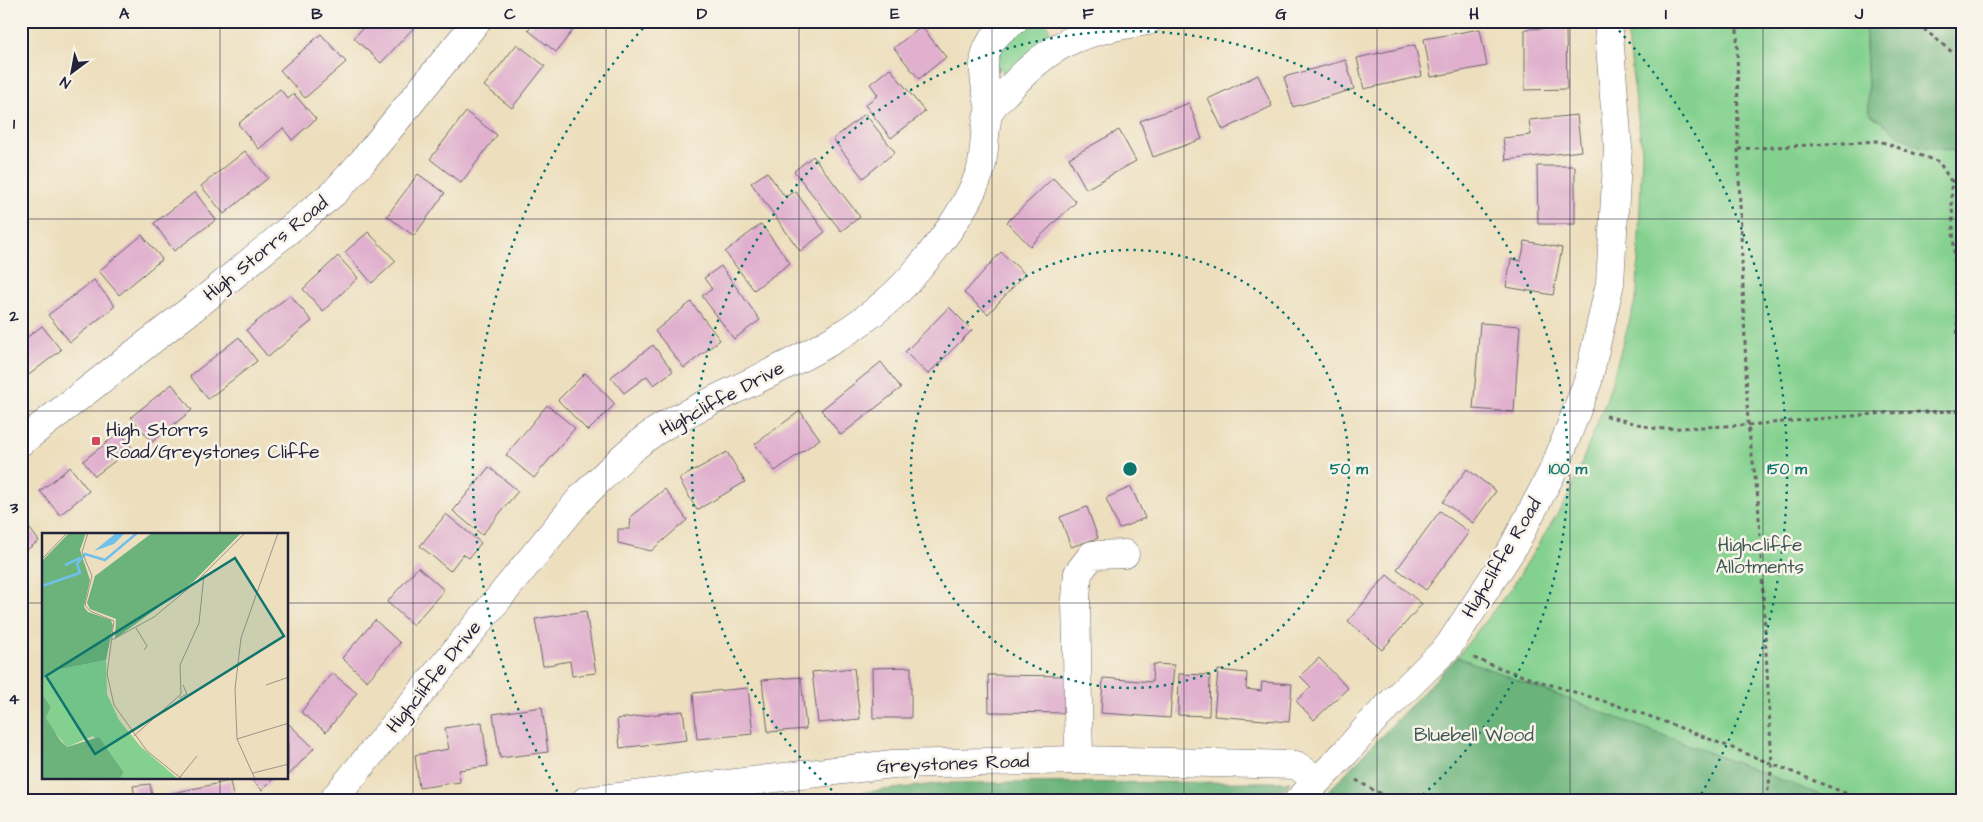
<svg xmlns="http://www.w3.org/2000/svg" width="1983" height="822" font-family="'Architects Daughter',sans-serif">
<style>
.green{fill:#84d18f;stroke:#537a65}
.forest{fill:#6bb37a;stroke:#466a5a}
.building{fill:#e0b0ce}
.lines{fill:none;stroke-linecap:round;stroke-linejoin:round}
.minor-casing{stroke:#696468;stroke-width:29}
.path{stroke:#696468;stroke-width:3;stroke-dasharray:4 4;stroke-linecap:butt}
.minor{stroke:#fff;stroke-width:28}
.grid{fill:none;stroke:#22223b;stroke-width:1;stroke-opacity:0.55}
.ring{fill:none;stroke:#0f766e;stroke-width:2.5;stroke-dasharray:2.5 5}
.poi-dot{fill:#d1495b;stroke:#f7f3e8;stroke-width:2}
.labels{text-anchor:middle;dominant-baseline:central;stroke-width:5;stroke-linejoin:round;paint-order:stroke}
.street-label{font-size:19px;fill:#22223b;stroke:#f7f3e8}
.poi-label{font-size:19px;fill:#22223b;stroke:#f7f3e8;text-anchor:start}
.park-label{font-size:19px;fill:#3f5754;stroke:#f7f3e8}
.inset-river{fill:none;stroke:#6fc0ea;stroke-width:2.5}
.inset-road{fill:none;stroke:#9c9389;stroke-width:1}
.view{fill:#0f766e;fill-opacity:0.15;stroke:#0f766e;stroke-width:2.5}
.inset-edge{fill:none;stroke:#22223b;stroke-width:2.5}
.centre{fill:#0f766e;stroke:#f7f3e8;stroke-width:2.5}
.ring-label{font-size:15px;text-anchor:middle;font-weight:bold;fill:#0f766e;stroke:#f7f3e8;stroke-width:5;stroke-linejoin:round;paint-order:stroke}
.neatline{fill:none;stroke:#22223b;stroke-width:2}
.grid-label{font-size:16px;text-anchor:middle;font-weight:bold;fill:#22223b}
</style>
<rect width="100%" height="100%" fill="#f7f3e8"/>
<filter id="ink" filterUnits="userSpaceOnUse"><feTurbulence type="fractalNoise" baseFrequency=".02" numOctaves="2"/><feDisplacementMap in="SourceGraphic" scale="10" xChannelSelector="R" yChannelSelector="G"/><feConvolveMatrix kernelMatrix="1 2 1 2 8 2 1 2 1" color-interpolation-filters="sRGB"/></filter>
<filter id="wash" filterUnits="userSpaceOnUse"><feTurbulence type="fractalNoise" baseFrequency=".0096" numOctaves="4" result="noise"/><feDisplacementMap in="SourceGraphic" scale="20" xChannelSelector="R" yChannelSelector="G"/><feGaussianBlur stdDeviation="1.12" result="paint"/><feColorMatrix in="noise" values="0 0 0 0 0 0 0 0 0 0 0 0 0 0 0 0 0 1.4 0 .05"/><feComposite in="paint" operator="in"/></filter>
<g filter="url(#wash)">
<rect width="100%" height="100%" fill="#eddfbd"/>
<g class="green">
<polygon points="1030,21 1046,23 1050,31 1050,38 1006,74 996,66 995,51"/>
<polygon points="1626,21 1865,21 1869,113 1914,145 1962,152 1962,801 1836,801 1457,657 1512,587 1569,495 1607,398 1637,295 1642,151"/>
</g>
<g class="forest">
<polygon points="1865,21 1962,21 1962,152 1914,145 1869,113"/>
<polygon points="1457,657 1836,801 1319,801"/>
<polygon points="1290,782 1274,801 785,801 945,783"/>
</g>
<g id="blocks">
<g class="building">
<polygon points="369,21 414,21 417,24 381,63 354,38"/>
<polygon points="535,21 580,21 556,52 528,30"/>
<polygon points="921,26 946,57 919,79 894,48"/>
<polygon points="1566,28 1567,89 1525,90 1525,29"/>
<polygon points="1480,29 1487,66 1431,77 1424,39"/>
<polygon points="321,34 346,62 305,98 280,70"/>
<polygon points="517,44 545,66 512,108 484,86"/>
<polygon points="1415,45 1422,76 1364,89 1357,58"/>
<polygon points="1346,60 1354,89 1293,107 1284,77"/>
<polygon points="890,68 925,112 891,138 865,105 878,95 870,84"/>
<polygon points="1258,75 1272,106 1223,130 1208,99"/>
<polygon points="280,89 288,99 294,94 316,119 292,140 283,128 259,149 238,124"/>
<polygon points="1189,103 1202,139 1153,157 1140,121"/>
<polygon points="466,112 497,135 461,183 430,159"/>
<polygon points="865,114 895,152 863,178 833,139"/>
<polygon points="1577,115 1581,151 1506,160 1503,138 1531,135 1529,120"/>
<polygon points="1119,130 1136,161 1086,189 1069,158"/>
<polygon points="245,151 268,178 224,214 201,186"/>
<polygon points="813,156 860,217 841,231 794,171"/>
<polygon points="1537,166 1575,166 1575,224 1538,224"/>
<polygon points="767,172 785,197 795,191 825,232 800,251 751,183"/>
<polygon points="418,174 445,193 414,236 387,216"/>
<polygon points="1053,178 1076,202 1030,246 1007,222"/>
<polygon points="195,192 216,220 174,251 154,223"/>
<polygon points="761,224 790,263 754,290 725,252"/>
<polygon points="368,232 396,261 372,283 345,252"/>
<polygon points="142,235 162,259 119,295 99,271"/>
<polygon points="1525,241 1562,248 1553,295 1506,287 1511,259 1521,261"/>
<polygon points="1001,252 1025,274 988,314 964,293"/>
<polygon points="338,256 358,278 323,311 303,289"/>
<polygon points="721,266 760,320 734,339 702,296 712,289 704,278"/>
<polygon points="94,280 115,306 70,342 48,315"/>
<polygon points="290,295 312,321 268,357 246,330"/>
<polygon points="691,302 720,340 684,368 655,331"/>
<polygon points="949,307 972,330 928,374 905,352"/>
<polygon points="1480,323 1520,326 1514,412 1473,409"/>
<polygon points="42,326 61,350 21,381 21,342"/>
<polygon points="239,337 257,361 208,399 190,376"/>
<polygon points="653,345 673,371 654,385 647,376 624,393 611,377"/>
<polygon points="881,362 901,388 841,435 821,410"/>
<polygon points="585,373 615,404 588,431 558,400"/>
<polygon points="172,384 192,410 152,442 131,417"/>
<polygon points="547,405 575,428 534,478 506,455"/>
<polygon points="800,411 820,439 775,471 755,444"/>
<polygon points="120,432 132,448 95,476 83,461"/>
<polygon points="727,452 745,482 697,510 679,479"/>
<polygon points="70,467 89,491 60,515 40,491"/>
<polygon points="489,467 518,491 482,535 453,511"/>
<polygon points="1467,469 1496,491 1473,523 1443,502"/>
<polygon points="1131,487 1145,518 1119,529 1106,498"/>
<polygon points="665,489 687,520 651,551 618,543 618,529 630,529 631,516"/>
<polygon points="1087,507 1098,538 1071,547 1060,517"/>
<polygon points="1440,511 1469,532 1426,590 1397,569"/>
<polygon points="446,514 481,543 469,558 463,554 450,571 420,546"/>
<polygon points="21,517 39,541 21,554"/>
<polygon points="418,567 444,590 413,625 387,602"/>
<polygon points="1387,575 1422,604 1382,650 1348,621"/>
<polygon points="586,611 596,673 572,676 570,661 543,666 535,619"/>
<polygon points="375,620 400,643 367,681 342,658"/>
<polygon points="1319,658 1348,688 1314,720 1296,701 1311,687 1300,676"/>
<polygon points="1153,664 1174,665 1170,718 1101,713 1103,678 1152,682"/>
<polygon points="911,667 911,718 873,718 872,668"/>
<polygon points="854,668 860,719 818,723 812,672"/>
<polygon points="1218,670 1247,673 1246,689 1261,691 1262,682 1292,684 1289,722 1214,716"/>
<polygon points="332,673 357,693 326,732 301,712"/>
<polygon points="1179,674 1210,675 1209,716 1178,715"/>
<polygon points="988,675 1074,676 1074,713 989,712"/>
<polygon points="801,677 806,729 768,732 762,680"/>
<polygon points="748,688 753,734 697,739 693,693"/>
<polygon points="542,707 548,752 500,758 493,714"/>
<polygon points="683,711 687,740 620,748 617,719"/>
<polygon points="482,722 488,766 459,770 460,782 419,788 415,755 449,749 445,728"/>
<polygon points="289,724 314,748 288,776 288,726"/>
<polygon points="250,778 274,778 262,790"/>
<polygon points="230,781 234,801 169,801 168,794"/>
<polygon points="150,784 153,801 136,801 133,786"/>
<polygon points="76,795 77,801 49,801 49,798"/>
</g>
</g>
</g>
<g filter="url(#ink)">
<use href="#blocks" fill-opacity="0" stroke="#696468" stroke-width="1"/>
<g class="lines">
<g class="minor-casing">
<g id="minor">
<path d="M990 110C983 73 974 45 1014 21"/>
<polyline points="21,442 206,298 335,192 363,161 477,21"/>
<polyline points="1079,760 1076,598 1078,573 1092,555 1125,554"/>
<path d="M332 801 581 498C607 473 633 444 664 426 751 376 855 348 920 267 943 240 968 205 980 172 986 155 983 125 990 110 995 102 1005 94 1011 87 1055 39 1086 31 1148 21"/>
<polyline points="585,801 893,764 1079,760 1296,765 1317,780"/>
<polyline points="1298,801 1346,752 1371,723 1448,647 1512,549 1555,467 1588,381 1610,283 1618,147 1608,21"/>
</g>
</g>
<g class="path">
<polyline points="1737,21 1738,149 1748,425 1758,499 1772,766 1766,801"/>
<polyline points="1921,21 1925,30 1962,60"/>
<polyline points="1738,149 1879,141 1939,162 1951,181 1962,435"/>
<polyline points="1951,181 1962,182"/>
<polyline points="1606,416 1657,429 1748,425 1886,413 1961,411"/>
<path d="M1474 658C1533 682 1594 696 1654 718 1725 744 1795 774 1866 801"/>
<polyline points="1356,780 1375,791 1401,801"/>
<polyline points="1262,801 1268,794"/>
<polyline points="1949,801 1962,793"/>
</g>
<use href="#minor" class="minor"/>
</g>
</g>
<path class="grid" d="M220 21V534M413 21V801M606 21V801M799 21V801M992 21V801M1184 21V801M1377 21V801M1570 21V801M1763 21V801M21 219H1962M21 411H1962M21 603H44M288 603H1962M220 778V801"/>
<g class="ring">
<circle cx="1130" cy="469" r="219"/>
<path d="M843 800A438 438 0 1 1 1417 800"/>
<path d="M561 798A657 657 0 0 1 646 25M1614 25A657 657 0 0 1 1699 798"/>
</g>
<rect class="poi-dot" x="91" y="436" width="10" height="10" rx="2.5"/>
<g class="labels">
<g class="street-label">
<text transform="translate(266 249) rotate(-39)">High Storrs Road</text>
<text transform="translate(722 399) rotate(-28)">Highcliffe Drive</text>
<text transform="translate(1502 558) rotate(-59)">Highcliffe Road</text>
<text transform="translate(434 677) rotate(-51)">Highcliffe Drive</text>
<text transform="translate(953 764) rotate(-2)">Greystones Road</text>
</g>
<g class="poi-label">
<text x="106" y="430">High Storrs<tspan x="106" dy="22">Road/Greystones Cliffe</tspan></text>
</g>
<g class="park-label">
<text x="1760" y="545">Highcliffe<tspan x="1760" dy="22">Allotments</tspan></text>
<text x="1474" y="735">Bluebell Wood</text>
</g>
</g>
<g transform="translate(42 533)">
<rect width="246" height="246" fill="#eddfbd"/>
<path d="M64 127 65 161 77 187 98 213 136 246H77L82 240 51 203 25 214 11 197 4 185 9 174 0 161V147L9 138Z" fill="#84d18f"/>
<path d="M27 0H44L38 17 48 47 42 74 46 79 69 87 71 93 64 127 9 138 0 147V28ZM110 0H199L151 49 73 106 74 86 48 76 45 70 53 43ZM0 161 9 174 4 185 18 207 25 214 57 204 82 240 77 246H0Z" fill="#6bb37a"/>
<path d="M74 0H83L72 11 52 18Z" fill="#6fc0ea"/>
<path class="inset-river" d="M23 32 38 25M0 53 38 40 35 31 43 21 63 27 95 0"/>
<path class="inset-road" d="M46 0 40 19 50 43 43 72 48 78 72 88 65 141 72 172 105 218 140 246M0 26 25 0M94 95 105 113 102 117M70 107 112 84 153 50 203 0M224 152 247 144M137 165 145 161 141 152M92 203 139 161 138 132 157 90 162 42M195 206 247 190M211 240 247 231M138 244 155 223M213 246 195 206 193 156 199 105 236 0"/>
<path class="view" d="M193 25 242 103 53 221 4 143Z"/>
<rect width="246" height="246" class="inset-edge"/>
</g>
<circle cx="1130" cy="469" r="8" class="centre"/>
<g class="ring-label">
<text x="1349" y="474">50 m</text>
<text x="1568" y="474">100 m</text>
<text x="1787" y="474">150 m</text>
</g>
<rect width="1983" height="822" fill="none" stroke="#f7f3e8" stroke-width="55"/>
<g transform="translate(72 72) rotate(212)" stroke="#f7f3e8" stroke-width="4" paint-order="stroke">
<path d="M0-4L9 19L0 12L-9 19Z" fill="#22223b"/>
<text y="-8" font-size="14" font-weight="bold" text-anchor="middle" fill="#22223b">N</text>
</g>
<rect x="28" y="28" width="1928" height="766" class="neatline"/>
<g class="grid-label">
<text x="124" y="19">A</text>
<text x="317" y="19">B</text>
<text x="510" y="19">C</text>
<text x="702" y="19">D</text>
<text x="895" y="19">E</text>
<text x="1088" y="19">F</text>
<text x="1281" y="19">G</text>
<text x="1474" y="19">H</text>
<text x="1666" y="19">I</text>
<text x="1859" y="19">J</text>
<text x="14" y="129">1</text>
<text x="14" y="321">2</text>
<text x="14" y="513">3</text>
<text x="14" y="704">4</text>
</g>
</svg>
